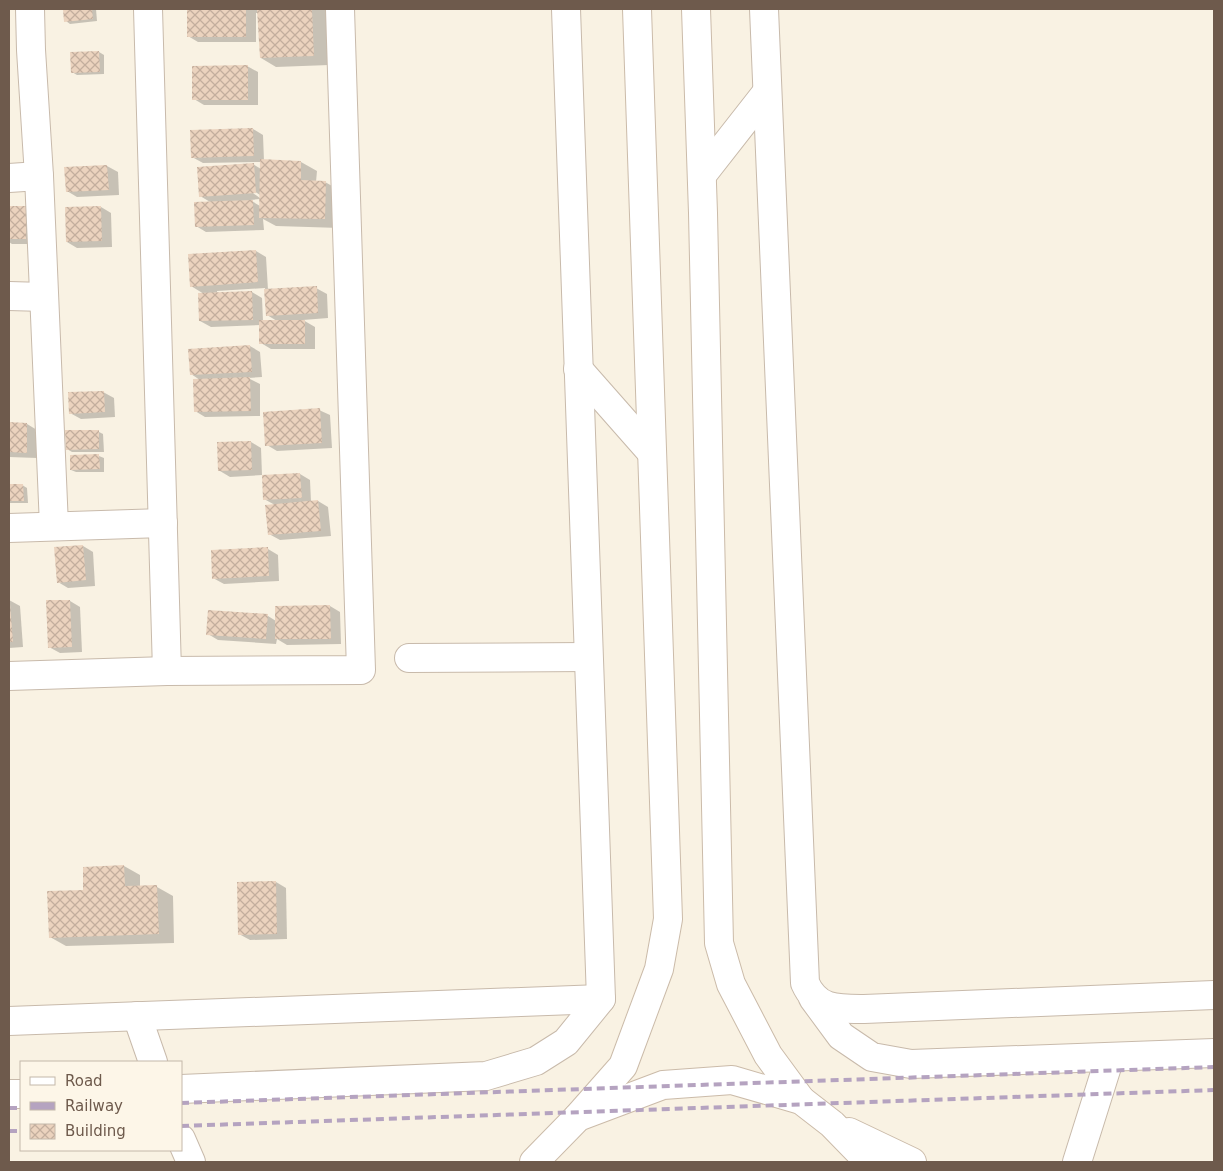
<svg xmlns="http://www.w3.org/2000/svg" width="1223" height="1171" font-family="'DejaVu Sans',sans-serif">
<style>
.shadow{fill:#0003;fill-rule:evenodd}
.building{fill:url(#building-cross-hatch)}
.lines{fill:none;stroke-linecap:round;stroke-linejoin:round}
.street-casing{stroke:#c8baab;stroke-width:30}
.secondary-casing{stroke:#cbbba9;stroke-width:30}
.street{stroke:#fff;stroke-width:28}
.secondary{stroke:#fff;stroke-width:28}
.rail{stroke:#b5a3c0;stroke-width:4;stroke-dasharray:8 5;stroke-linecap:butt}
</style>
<defs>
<pattern id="building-cross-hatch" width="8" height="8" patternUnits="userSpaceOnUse" patternTransform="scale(1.25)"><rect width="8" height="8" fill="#ebd3be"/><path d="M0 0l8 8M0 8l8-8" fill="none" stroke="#c3ae9d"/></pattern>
</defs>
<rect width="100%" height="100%" fill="#f9f2e3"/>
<g class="shadow">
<polygon points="64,9 96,9 97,21 70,24 66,21"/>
<polygon points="188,9 327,9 329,65 276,67 261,58 259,13 256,13 256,42 198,42 188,36"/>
<polygon points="99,52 104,55 104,74 77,75 72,72"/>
<polygon points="247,66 258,72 258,105 204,105 194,99"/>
<path d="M253 129 263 135 264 161 301 162 317 171 316 182H325L341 191 340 228 276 226 263 219 264 230 206 232 196 226 212 203 200 196 253 164 261 169V162L203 163 192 157ZM251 189 260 195V198L250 191ZM260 199V206L250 200Z"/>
<polygon points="107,166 118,172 119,195 77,197 67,191 66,168"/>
<polygon points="9,207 26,207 36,213 36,244 12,244 9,242"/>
<polygon points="101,207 111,213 112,247 77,248 67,242"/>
<path d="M256 251 266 257 268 290 316 288 327 294 328 318 303 320 315 327V349H271L261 343V325L211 327 200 321 204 294 191 286ZM265 288 267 315 277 321H263L262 298 252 292 217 293V291Z"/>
<polygon points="250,346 260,352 262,377 248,378 260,384 260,416 205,417 195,411 200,380 191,374"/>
<polygon points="103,392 114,398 115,417 81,419 70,413"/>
<polygon points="319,410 330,415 332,448 277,451 267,445"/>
<polygon points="9,424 27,424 37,430 37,458 9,457"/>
<polygon points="99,432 103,434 104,452 72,452 67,449"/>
<polygon points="251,442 261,448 262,475 230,477 220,471"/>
<polygon points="99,456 104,458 104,472 76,472 71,470 71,457"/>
<polygon points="300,474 310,480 311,502 318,501 328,507 331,536 280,540 269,534 275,505 264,499"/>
<polygon points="22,485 27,488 28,503 9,503 9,486"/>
<polygon points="83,546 93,552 95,586 68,588 58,582"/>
<polygon points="268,549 278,555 279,581 224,584 213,578"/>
<polygon points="9,600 20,606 23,647 9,648"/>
<polygon points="70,601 80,607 82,652 60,653 49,647"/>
<polygon points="330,606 340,612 341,644 287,645 277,639 276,644 218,640 208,634 268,616 276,621 276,607"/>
<polygon points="124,866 140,875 140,887 157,887 173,896 174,943 66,946 50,937 85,891"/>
<polygon points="276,882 286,888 287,939 250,940 239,934"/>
</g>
<g class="building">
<polygon points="63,9 92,9 93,19 64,22"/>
<rect x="187" y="9" width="59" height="28"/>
<polygon points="257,9 312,9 314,56 260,58"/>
<polygon points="99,51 100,72 71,73 70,52"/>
<polygon points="248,65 248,100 192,100 192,66"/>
<polygon points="253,128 254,156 191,158 190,130"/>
<polygon points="260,159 301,161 301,180 326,181 325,219 259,218"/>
<polygon points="254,163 256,193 199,197 197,167"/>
<polygon points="107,165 109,190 66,192 64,167"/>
<polygon points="253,200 254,225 195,227 194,202"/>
<rect x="9" y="206" width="17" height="33"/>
<polygon points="101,206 102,241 66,242 65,207"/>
<polygon points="256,250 258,282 190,287 188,254"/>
<polygon points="317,286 318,313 266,316 264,289"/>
<polygon points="252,291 253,320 199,321 198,293"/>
<rect x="259" y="320" width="46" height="24"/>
<polygon points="250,345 252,372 190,375 188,349"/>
<polygon points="250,377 251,411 194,412 193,379"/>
<polygon points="104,391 105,412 69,414 68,392"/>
<polygon points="320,408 322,443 265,446 263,412"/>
<polygon points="9,422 27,423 27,453 9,452"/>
<polygon points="65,430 99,430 99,449 66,450"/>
<polygon points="251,441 252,470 218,471 217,442"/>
<polygon points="99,454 100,469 70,470 70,455"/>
<polygon points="300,473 302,498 263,500 262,475"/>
<polygon points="9,484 23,484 24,501 9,501"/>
<polygon points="318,500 321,531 268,535 265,505"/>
<polygon points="83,545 86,580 57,583 54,547"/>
<polygon points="268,547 269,576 212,579 211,550"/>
<polygon points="46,600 70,600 72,647 48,648"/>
<polygon points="9,604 10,604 13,642 9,642"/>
<polygon points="330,605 331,639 275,639 275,606"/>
<polygon points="208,610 268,614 266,639 206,635"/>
<polygon points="124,865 125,886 157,885 159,934 49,938 47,891 83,890 83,867"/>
<polygon points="276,881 277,934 238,935 237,882"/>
</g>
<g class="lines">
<g class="street-casing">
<g id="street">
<polyline points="30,9 31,50 39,176 54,526"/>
<polyline points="148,9 167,671"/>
<path d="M764 9 805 983C817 1010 837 1009 864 1009L1214 995"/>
<polyline points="702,175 767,92"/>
<polyline points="9,178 39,176"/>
<polyline points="9,296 44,297"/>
<polyline points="578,369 652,453"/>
<polyline points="9,528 163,523"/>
<polyline points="409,658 588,657"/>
<polyline points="9,676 167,671 361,670 340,9"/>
<polyline points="813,998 841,1036 872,1057 911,1064 1214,1053"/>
<polyline points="137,1016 153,1062"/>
<polyline points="9,1021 601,999"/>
<polyline points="181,1089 486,1076 536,1061 566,1042 601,999 566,9"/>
<polyline points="9,1094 21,1094"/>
<polyline points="181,1139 191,1162"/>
<polyline points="1077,1162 1110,1057"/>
</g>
</g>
<g class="secondary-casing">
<g id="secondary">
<polyline points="696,9 703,213 719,943 731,984 768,1055 801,1100"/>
<polyline points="578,1117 623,1066 659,969 668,919 637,9"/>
<polyline points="849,1132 912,1162"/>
<polyline points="534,1162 578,1117 663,1085 732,1080 801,1100 832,1124 869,1162"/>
</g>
</g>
<use href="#street" class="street"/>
<use href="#secondary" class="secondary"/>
<g class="rail">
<polyline points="181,1103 1214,1067"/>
<polyline points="9,1108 21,1108"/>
<polyline points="181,1126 1214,1090"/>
<polyline points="9,1131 21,1131"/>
</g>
</g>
<rect width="1223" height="1171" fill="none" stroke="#6e5a4c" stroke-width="20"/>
<rect x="20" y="1061" width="162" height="90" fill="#fdf6e8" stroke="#c4b8aa"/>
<rect x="30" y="1077" width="25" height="8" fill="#ffffff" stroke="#c4b8aa"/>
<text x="65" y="1086" font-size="15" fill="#6e5a4c">Road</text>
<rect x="30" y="1102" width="25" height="8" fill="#b5a3c0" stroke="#c4b8aa"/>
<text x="65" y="1111" font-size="15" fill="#6e5a4c">Railway</text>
<rect x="30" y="1124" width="25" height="15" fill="url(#building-cross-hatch)" stroke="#c4b8aa"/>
<text x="65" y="1136" font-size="15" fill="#6e5a4c">Building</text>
</svg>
